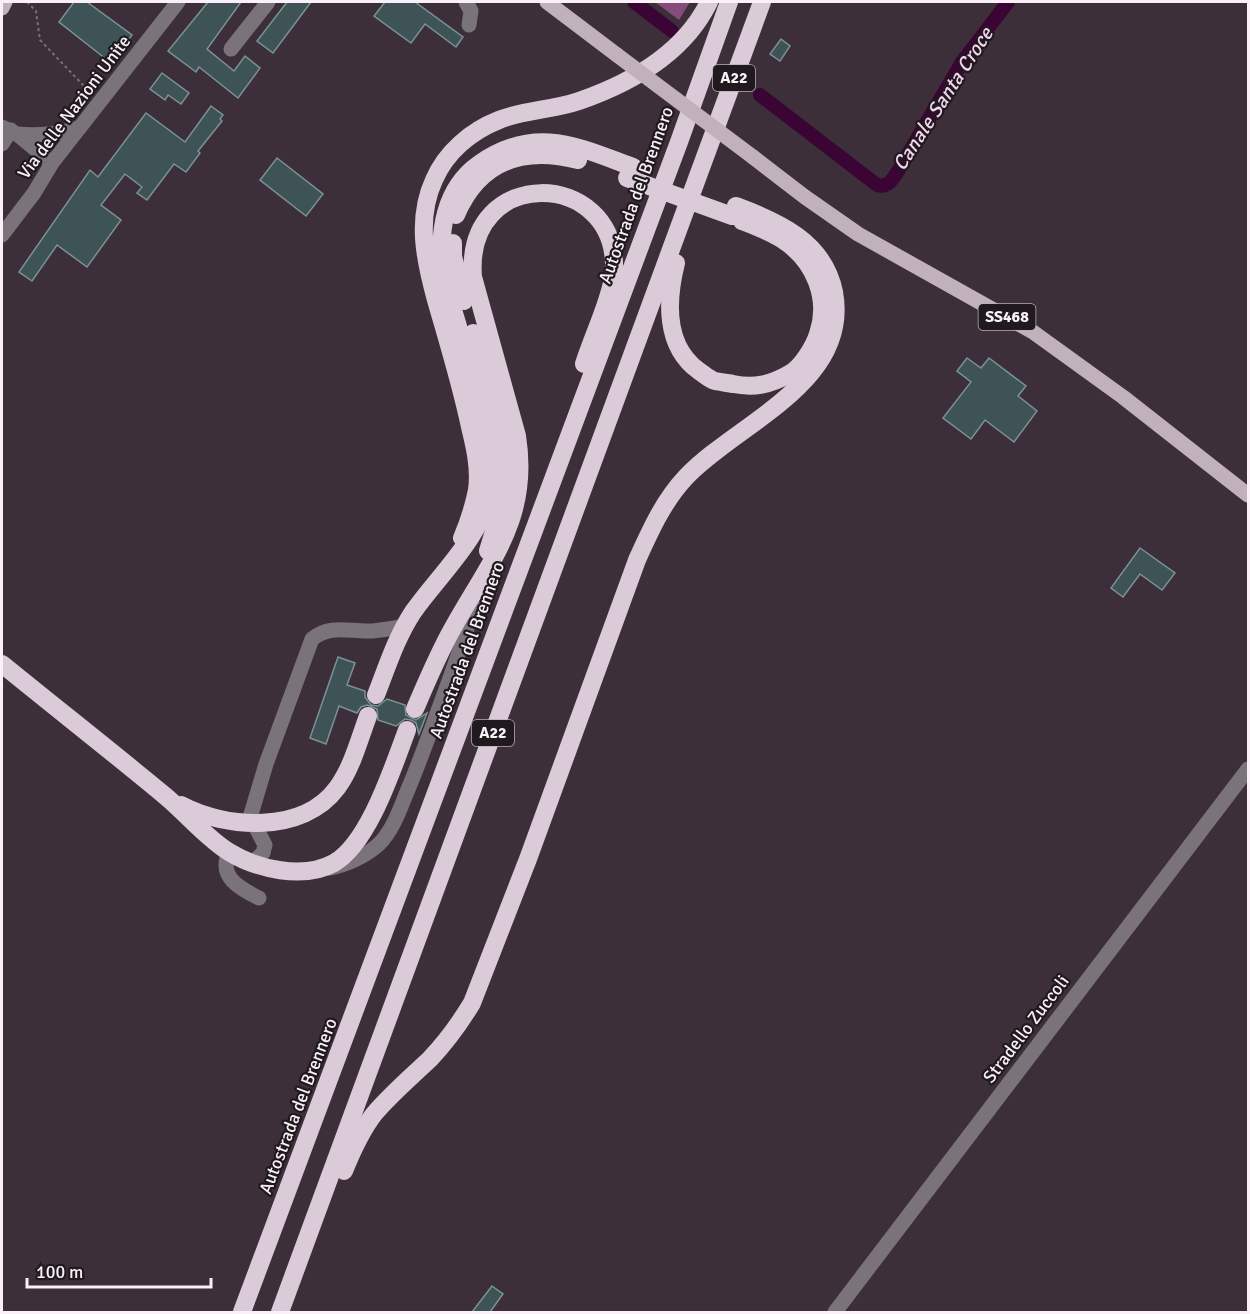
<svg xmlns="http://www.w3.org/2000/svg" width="1250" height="1314" font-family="Signika,sans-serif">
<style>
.forest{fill:#854c7b}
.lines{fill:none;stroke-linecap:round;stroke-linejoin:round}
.canal{stroke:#3a0534;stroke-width:14}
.building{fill:#3e5355;stroke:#7b9295;stroke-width:1.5}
.path{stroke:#7b6f78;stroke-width:2;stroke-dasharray:3 3;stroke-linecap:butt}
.minor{stroke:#7a7379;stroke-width:15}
.major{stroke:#c0b1bc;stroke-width:15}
.highway{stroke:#dbcad7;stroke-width:18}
.major-bridge{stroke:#c0b1bc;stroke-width:15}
.highway-bridge{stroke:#dbcad7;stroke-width:18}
.labels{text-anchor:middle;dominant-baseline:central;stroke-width:4.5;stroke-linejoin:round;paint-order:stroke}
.shield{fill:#201a1e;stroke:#b8b0b6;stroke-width:1.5}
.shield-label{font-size:16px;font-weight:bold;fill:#f9f1f7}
.street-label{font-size:18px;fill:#f9f1f7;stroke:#201a1e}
.water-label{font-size:20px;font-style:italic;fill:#f6d4ef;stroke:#201a1e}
</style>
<rect width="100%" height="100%" fill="#3d2f3a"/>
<polygon class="forest" points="655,2 690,2 679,20"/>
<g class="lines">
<g class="canal">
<polyline points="634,2 672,31"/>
<path d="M760 95 877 185C888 188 892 180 898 171L962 62 1008 2"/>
</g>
</g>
<g class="building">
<polygon points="74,2 87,2 132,35 111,63 59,22"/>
<polygon points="208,2 241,2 207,49 234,71 245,56 260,68 238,98 199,67 196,72 168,51"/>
<polygon points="287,2 311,2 273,53 257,41"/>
<polygon points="385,2 415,2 463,37 456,47 425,24 411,43 374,16"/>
<polygon points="781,39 790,46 780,61 770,54"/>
<polygon points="162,73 189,93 181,104 168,95 165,100 150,89"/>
<polygon points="211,106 223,115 220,119 222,121 198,151 200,153 186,172 174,164 147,200 137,193 142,187 125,174 101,205 121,220 87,267 57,245 32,281 19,272 90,170 98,177 146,113 185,142"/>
<polygon points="277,158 323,194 306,216 260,180"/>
<polygon points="967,358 981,368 989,358 1026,386 1018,396 1037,411 1014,442 985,420 971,439 943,418 971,382 957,371"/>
<polygon points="1140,548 1175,573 1162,590 1140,574 1123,597 1111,588"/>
<polygon points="338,657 355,663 347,685 365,691 365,697 371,705 378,706 387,699 405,705 406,715 416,720 427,713 419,734 416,723 411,720 405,719 396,726 378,720 377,709 367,705 361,707 357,713 339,706 326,744 310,738"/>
<polygon points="492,1286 503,1294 490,1312 472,1312"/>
</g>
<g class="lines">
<polyline class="path" points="27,2 36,11 40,40 84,86 93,88"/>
<g class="minor">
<polyline points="466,2 471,11 469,25"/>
<polyline points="231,49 268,2"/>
<polyline points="2,127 17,134 52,163"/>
<path d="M17 134C40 136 57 134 79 128"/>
<polyline points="2,144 11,130"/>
<polyline points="2,235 34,193 52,163 178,2"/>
<path d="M249 821 266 764 312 639C329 625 347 631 367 631 380 631 392 628 405 626"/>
<polyline points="253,822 265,845 263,853 253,862"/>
<path d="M229 852C218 877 239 888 259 898"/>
<path d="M330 868C347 865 366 856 379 844 394 829 401 806 409 787 422 756 433 724 445 692 457 659 469 626 478 592"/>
<polyline points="835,1312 1248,769"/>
</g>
<g class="major">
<polyline points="547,2 617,55"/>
<polyline points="2,8 5,2"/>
<polyline points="753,157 805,197 858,234 1033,332 1123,397 1248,495"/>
</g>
<g class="highway">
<path d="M456 215C479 161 523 146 578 160"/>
<polyline points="453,243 453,256 464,301"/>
<path d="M676 263C667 299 664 346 699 371 704 374 709 379 715 381 720 382 727 383 733 384 754 388 770 385 789 374 801 368 814 347 818 334 830 299 815 261 783 240 771 232 755 226 742 221"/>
<path d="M473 333C485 373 506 427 505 469 504 497 496 525 488 551"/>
<path d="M462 538C468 524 474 505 477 490 480 469 475 447 470 427 461 384 448 342 436 300 425 260 416 219 434 180 446 152 471 131 499 120 524 110 553 110 579 101 631 83 684 53 709 2"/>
<path d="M2 664C56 708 111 751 164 795 186 813 205 837 229 852 257 869 303 880 334 863 369 843 393 767 407 730"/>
<path d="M376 695C387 667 396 638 413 612 441 572 483 537 491 486 494 465 489 448 485 428 477 392 467 358 457 323 452 306 445 287 443 270 438 231 445 188 479 164 535 125 576 146 633 167"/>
<path d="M415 709C427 681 439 652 454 626 491 560 530 517 517 436L473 277C464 164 617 169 614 269 613 294 592 338 584 364"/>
<path d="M181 805C226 829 303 834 337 788 352 768 359 740 368 716"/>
<path d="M344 1171C352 1151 361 1131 374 1114 391 1094 411 1077 430 1059 446 1042 460 1023 472 1003L528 859 637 560C650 531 664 500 686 477 737 423 851 383 834 292 824 242 779 222 736 206"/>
<polyline points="242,1312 679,142 729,2"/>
<polyline points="280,1312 762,2"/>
</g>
<polyline class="major-bridge" points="617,55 753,157"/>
<polyline class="highway-bridge" points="627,178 732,216"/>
</g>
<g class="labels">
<g class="shield">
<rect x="713" y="65" width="42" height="26" rx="4.5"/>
<rect x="978.5" y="304" width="57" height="26" rx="4.5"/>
<rect x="472" y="720" width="42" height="26" rx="4.5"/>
</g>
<g class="shield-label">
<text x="734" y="78">A22</text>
<text x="1007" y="317">SS468</text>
<text x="493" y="733">A22</text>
</g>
<g class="street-label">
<text transform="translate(74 107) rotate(-53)">Via delle Nazioni Unite</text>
<text transform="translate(636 195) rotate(-70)">Autostrada del Brennero</text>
<text transform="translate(467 650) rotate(-70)">Autostrada del Brennero</text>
<text transform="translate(1026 1029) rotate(-53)">Stradello Zuccoli</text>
<text transform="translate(298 1106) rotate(-69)">Autostrada del Brennero</text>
</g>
<g class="water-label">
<text transform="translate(943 99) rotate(-57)">Canale Santa Croce</text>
</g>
</g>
<rect width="1250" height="1314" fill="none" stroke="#f9f1f7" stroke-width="6"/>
<path d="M27 1278v9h184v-9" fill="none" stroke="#f9f1f7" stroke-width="3"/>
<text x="36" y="1278" font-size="18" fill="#f9f1f7" stroke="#201a1e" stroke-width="4.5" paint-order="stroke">100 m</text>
</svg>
